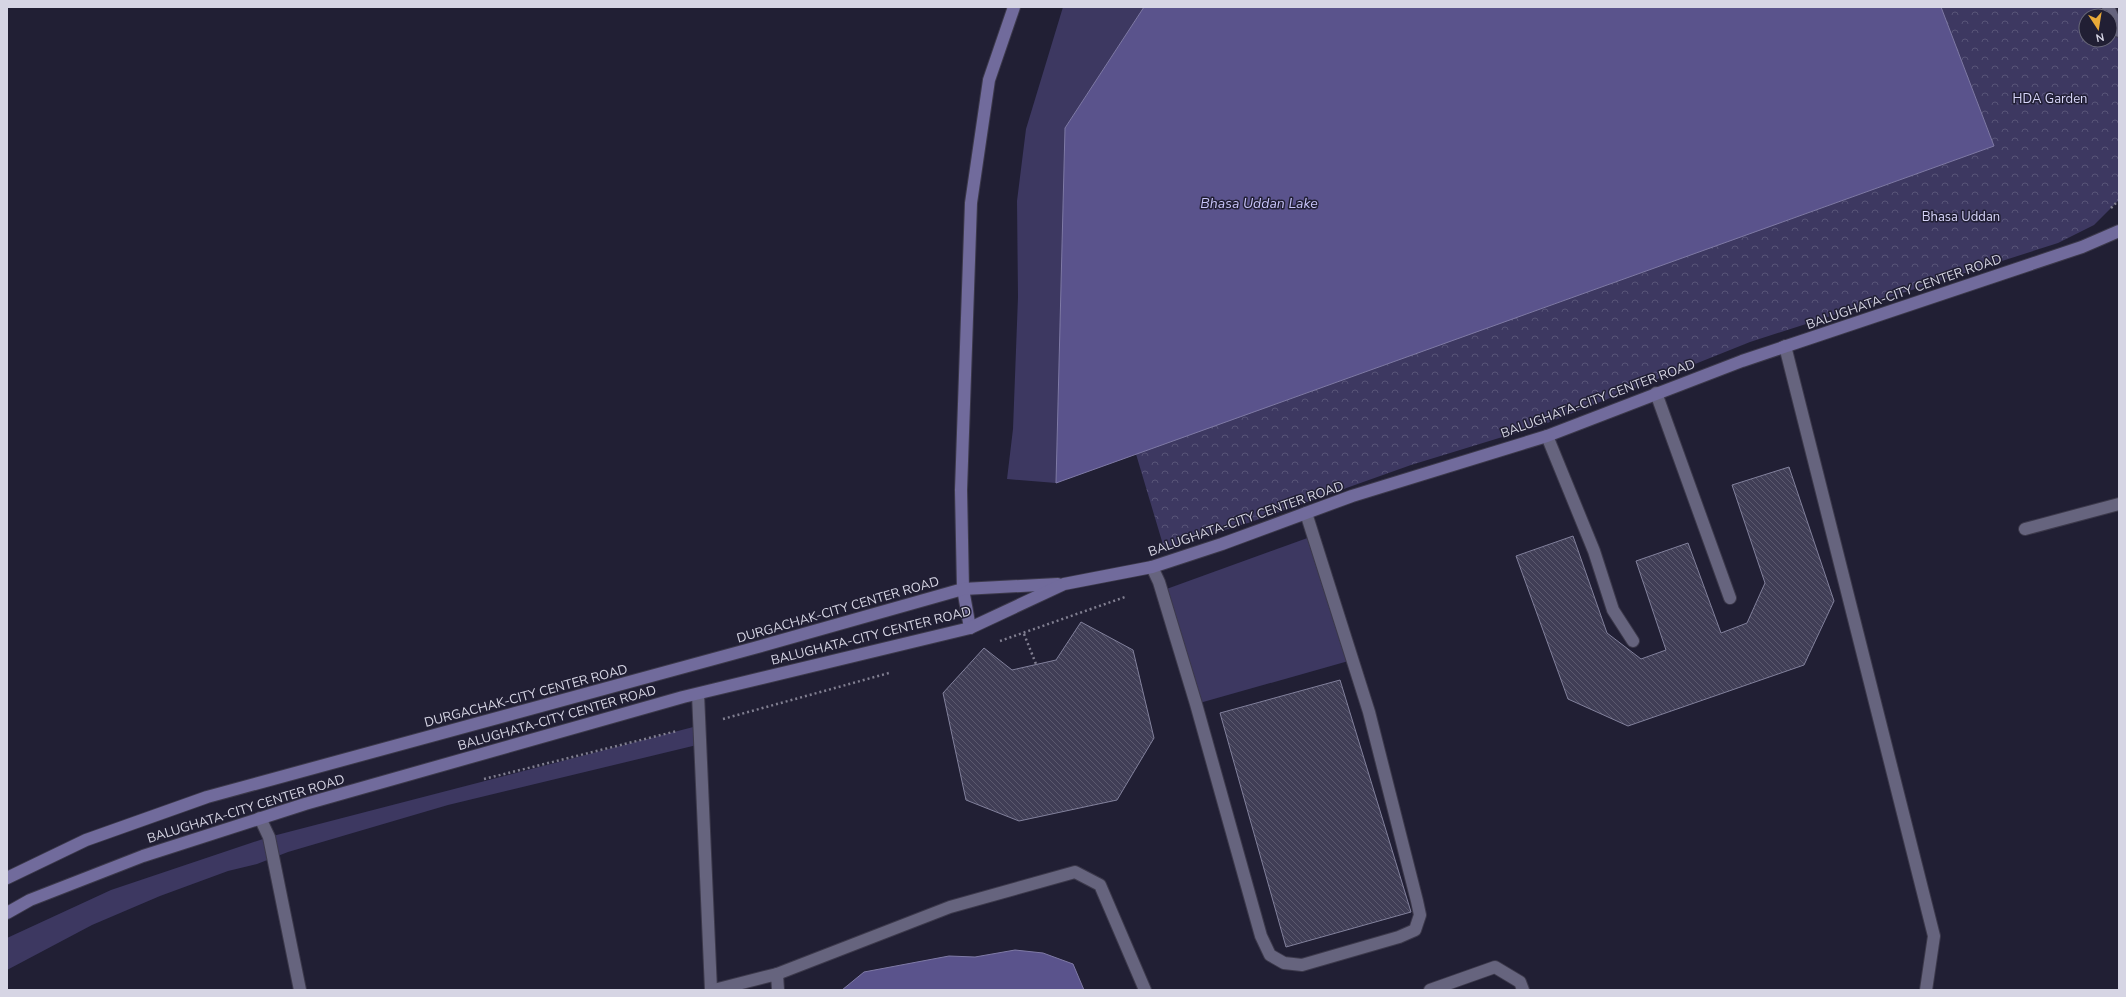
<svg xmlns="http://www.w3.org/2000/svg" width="2126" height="997" font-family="'Nunito Sans',sans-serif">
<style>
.green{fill:#3d3861}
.park{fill:url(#park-crowns);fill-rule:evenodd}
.water{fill:#5a538c;stroke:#7f7aa6}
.building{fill:url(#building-back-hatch);stroke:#82819c}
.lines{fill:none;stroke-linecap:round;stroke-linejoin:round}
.lane-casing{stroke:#3c394b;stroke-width:14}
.street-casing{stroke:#3c394b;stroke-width:14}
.secondary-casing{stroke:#3c394b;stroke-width:14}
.path{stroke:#817f91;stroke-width:2.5;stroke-dasharray:2 3;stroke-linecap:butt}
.lane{stroke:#66647e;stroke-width:12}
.street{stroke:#66647e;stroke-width:12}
.secondary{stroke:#716b9c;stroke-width:12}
.labels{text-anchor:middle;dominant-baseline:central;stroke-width:3;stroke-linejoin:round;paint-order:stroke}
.park-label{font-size:13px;fill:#d8d6fa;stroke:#211f34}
.street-label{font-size:13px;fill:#d6d5e4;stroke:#211f34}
.water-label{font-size:14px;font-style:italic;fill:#c7c3f8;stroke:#211f34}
</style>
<defs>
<pattern id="park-crowns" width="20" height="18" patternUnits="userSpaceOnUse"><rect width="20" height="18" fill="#3d3861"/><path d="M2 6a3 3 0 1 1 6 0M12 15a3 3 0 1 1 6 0" fill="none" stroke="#585478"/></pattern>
<pattern id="building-back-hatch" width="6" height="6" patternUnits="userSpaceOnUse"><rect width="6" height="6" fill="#403e56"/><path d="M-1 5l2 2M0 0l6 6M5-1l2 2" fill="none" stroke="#5b596e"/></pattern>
</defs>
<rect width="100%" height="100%" fill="#211f34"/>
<g class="green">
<polygon points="1063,7 1144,7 1065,128 1056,483 1007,479 1013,429 1018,297 1017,201 1026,129"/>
<polygon points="1313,536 1352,660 1196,704 1161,591"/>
<polygon points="701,725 701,744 448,805 288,852 257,864 228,871 160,896 92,925 7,970 7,938 111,890 269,837"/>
</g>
<path class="park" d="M1941 7H2108L2119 31V200L2094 225 2058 243 1750 342 1545 424 1411 465 1248 523 1164 548 1136 454 1994 146ZM2086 16H2110V40H2086Z"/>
<g class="water">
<polygon points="1144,7 1941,7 1994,146 1056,483 1065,128"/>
<polygon points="1015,950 1043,953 1073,964 1084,990 842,990 864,972 949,956 975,957"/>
</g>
<g class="building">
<polygon points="1789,467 1834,601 1804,665 1628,726 1568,699 1516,556 1573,536 1607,633 1641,659 1666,650 1636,561 1688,543 1721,633 1747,623 1765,583 1732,485"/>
<polygon points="1081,622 1133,650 1154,738 1117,800 1019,821 966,800 943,693 984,648 1012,670 1056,660"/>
<polygon points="1340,680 1411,912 1286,947 1220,713"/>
</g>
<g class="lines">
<g class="lane-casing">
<g id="lane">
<polyline points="2108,7 2119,31"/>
<polyline points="1656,393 1730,598"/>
<polyline points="1547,436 1594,551 1613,610 1633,641"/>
<polyline points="1152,567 1159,582 1196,704 1261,936 1270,955 1284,963 1302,965 1399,937 1415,930 1420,915 1417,901 1369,712 1306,513"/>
</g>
</g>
<g class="street-casing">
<g id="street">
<polyline points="1785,346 1934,936 1926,990"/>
<polyline points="2025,529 2119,504"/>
<polyline points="698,694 711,990"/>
<polyline points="260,818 269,837 300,990"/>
<polyline points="777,974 950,907 1075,872 1100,885 1145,990"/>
<polyline points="714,990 777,974 778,990"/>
<polyline points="1430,990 1495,967 1520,982 1523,990"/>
</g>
</g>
<g class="secondary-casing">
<g id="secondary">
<polyline points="970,628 963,589 961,490 971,203 989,80 1014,7"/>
<polyline points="7,878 86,840 207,797 754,648 963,589 1058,584"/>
<polyline points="7,913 30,900 143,856 305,804 683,697 970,628 1064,584 1152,567 1222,544 1352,496 1547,436 1742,361 2082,247 2119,231"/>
</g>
</g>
<g class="path">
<polyline points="2111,208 2119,200"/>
<polyline points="1024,634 1036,664"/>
<polyline points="1000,641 1125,597"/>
<polyline points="723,719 889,673"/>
<polyline points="484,779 677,731"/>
</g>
<use href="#lane" class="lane"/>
<use href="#street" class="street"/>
<use href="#secondary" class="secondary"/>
</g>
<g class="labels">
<g class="park-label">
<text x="2050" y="99">HDA Garden</text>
<text x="1961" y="217">Bhasa Uddan</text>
</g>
<g class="street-label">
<text transform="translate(1904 292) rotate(-19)">BALUGHATA-CITY CENTER ROAD</text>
<text transform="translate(1598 399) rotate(-20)">BALUGHATA-CITY CENTER ROAD</text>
<text transform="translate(1246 519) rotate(-19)">BALUGHATA-CITY CENTER ROAD</text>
<text transform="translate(838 610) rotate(-16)">DURGACHAK-CITY CENTER ROAD</text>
<text transform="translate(871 636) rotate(-14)">BALUGHATA-CITY CENTER ROAD</text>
<text transform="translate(526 696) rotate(-15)">DURGACHAK-CITY CENTER ROAD</text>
<text transform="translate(557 718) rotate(-16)">BALUGHATA-CITY CENTER ROAD</text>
<text transform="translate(246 809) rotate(-17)">BALUGHATA-CITY CENTER ROAD</text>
</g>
<g class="water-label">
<text x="1259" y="203">Bhasa Uddan Lake</text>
</g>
</g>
<rect width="2126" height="997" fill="none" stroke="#d6d5e4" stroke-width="16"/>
<g transform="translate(2098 28) rotate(168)"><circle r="19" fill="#211f34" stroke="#69687a"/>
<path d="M0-3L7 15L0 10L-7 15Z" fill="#e9aa38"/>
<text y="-6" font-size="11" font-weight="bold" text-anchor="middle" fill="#d6d5e4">N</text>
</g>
</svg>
